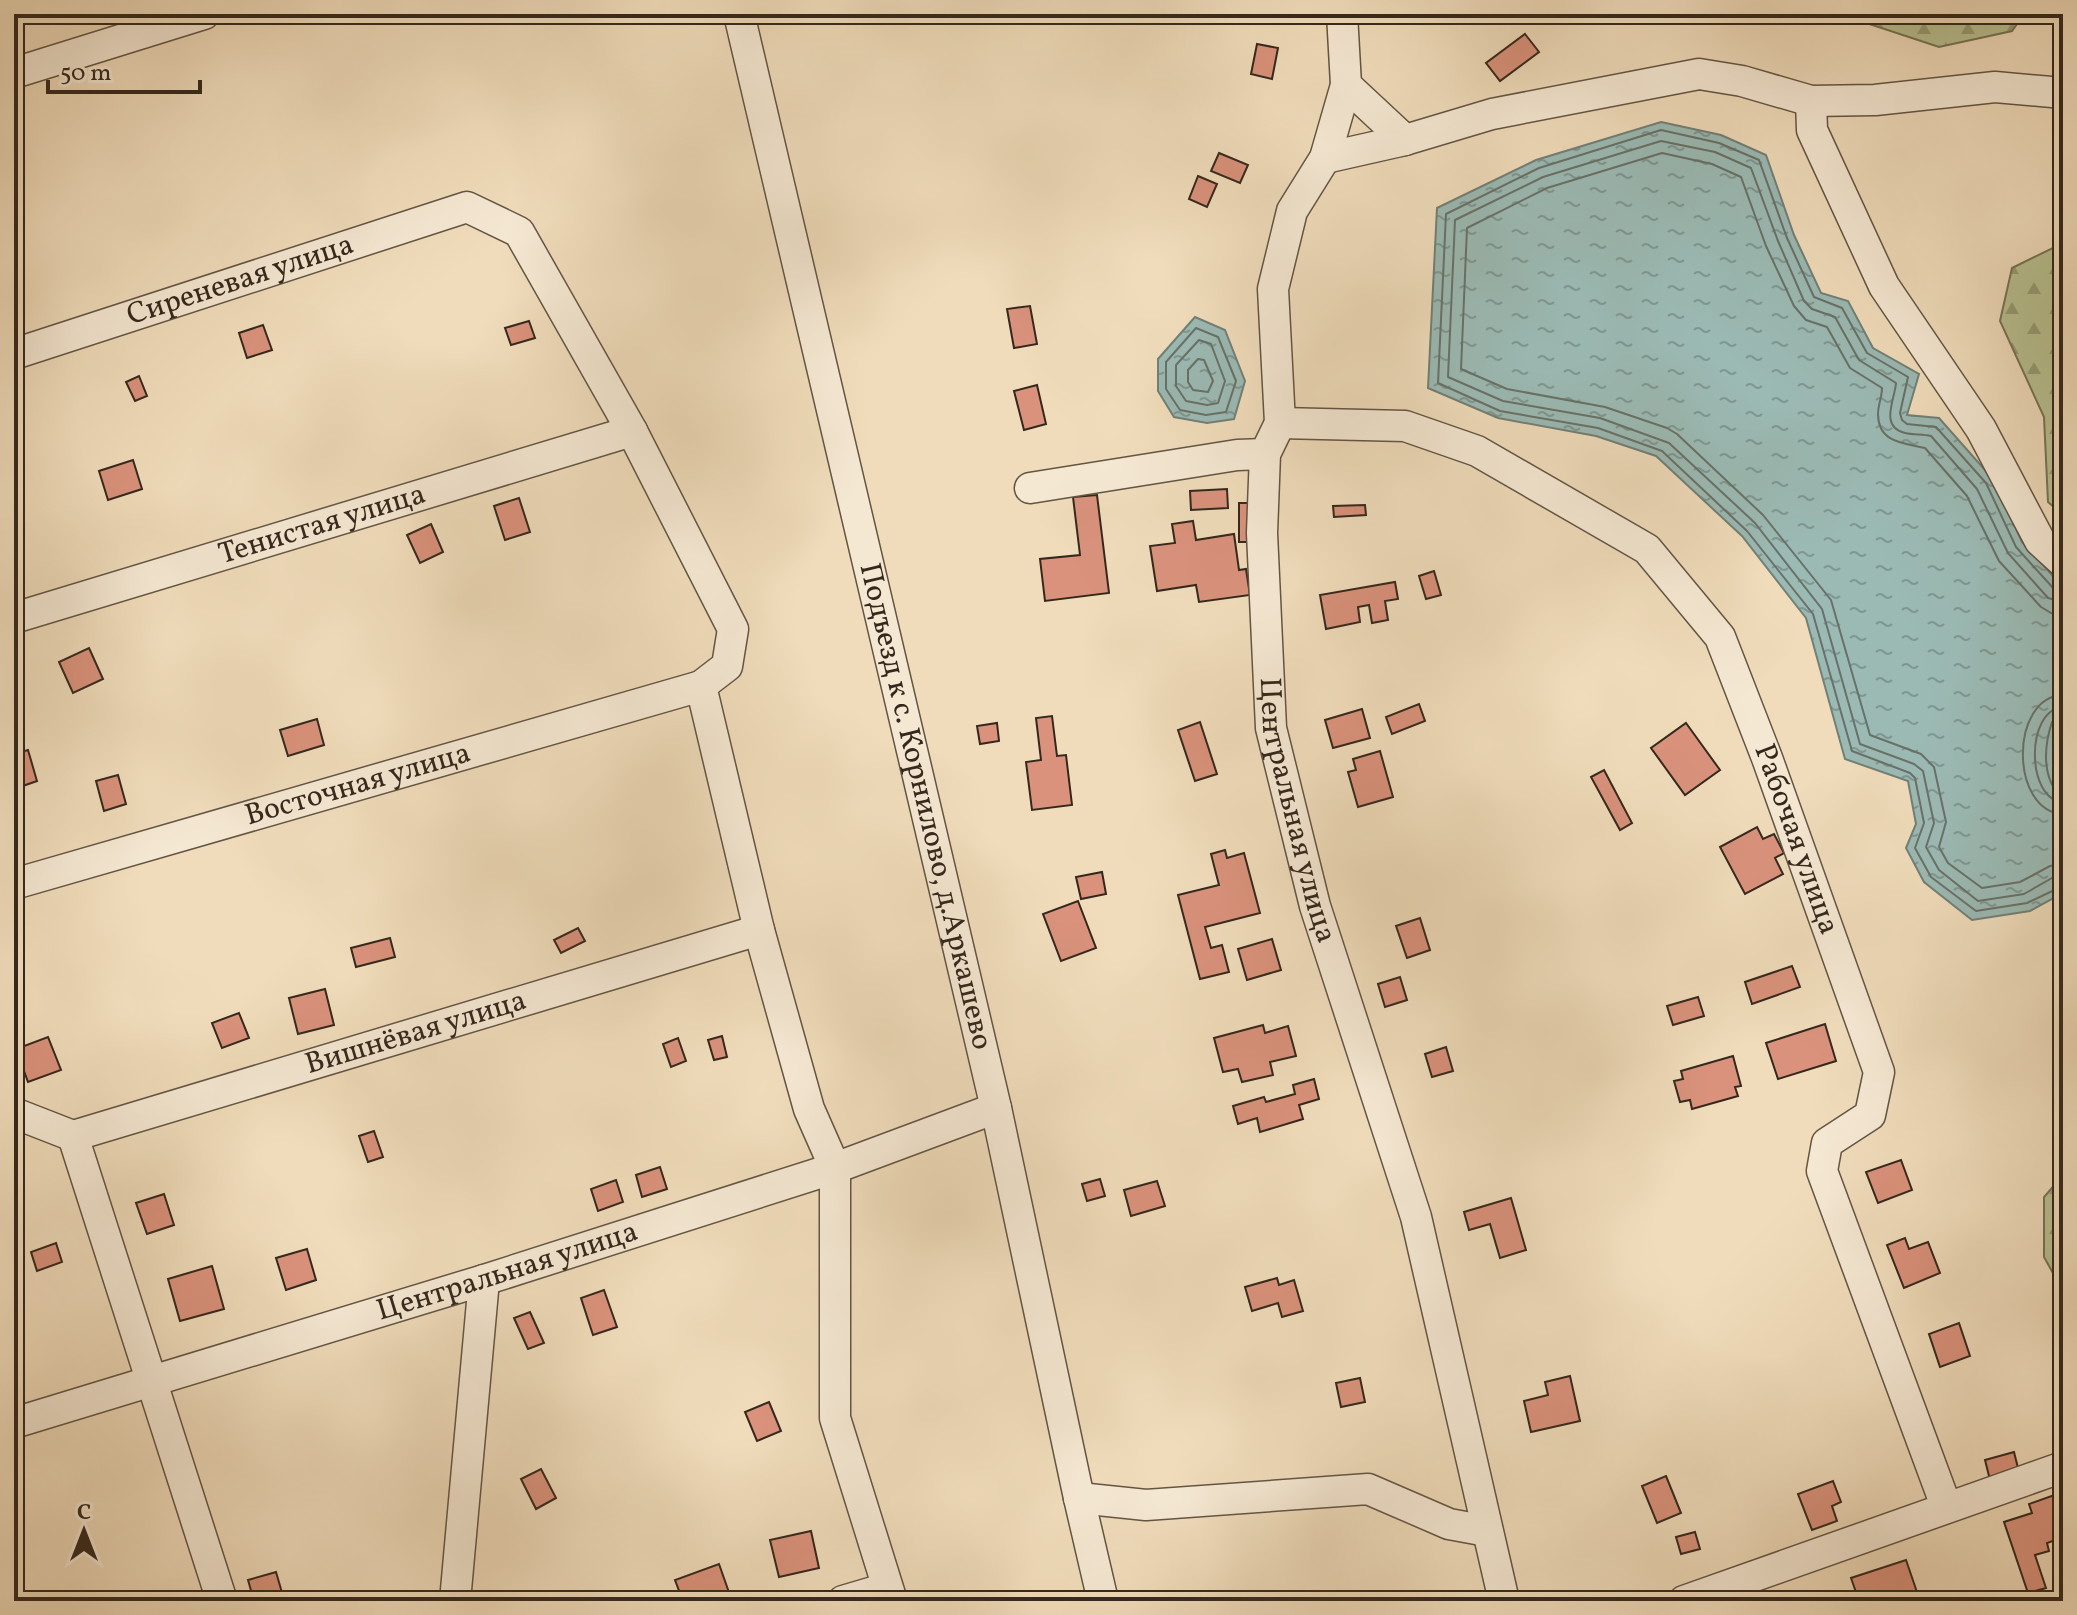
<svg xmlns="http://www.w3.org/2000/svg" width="2077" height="1615" font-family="Vollkorn,serif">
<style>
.forest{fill:url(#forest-firs);stroke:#767457;stroke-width:2}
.water{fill:url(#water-ripples);stroke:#728078;stroke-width:2}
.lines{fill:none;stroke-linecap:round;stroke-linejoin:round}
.shore{stroke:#687168;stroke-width:2}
.building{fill:#da927c;stroke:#34281d;stroke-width:2}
.minor-casing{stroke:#635544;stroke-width:33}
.minor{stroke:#f5e8d3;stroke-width:30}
.labels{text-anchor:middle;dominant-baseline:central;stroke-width:6;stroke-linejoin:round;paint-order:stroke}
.street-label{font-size:30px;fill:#34281d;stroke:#f5e8d3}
</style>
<defs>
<pattern id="forest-firs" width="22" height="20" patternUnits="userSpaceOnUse" patternTransform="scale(2)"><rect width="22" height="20" fill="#b8c091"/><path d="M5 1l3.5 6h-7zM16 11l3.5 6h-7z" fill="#969c76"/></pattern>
<pattern id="water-ripples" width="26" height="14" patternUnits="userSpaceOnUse" patternTransform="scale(2)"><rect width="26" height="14" fill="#9bbab4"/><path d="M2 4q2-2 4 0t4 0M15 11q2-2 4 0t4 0" fill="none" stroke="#7f9792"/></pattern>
</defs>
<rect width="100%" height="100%" fill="#f0dcbb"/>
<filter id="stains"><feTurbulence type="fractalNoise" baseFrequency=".0025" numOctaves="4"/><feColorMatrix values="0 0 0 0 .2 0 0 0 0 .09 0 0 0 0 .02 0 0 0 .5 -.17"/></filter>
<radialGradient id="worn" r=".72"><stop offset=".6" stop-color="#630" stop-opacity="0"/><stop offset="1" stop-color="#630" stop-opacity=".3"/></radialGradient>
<g class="forest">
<polygon points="1839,14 2024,14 2012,31 1939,47"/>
<polygon points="2063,243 2063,515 2048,502 2044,417 2000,321 2012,268"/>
<polygon points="2063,1175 2063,1291 2044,1257 2044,1197"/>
</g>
<g class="water">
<polygon points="1661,122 1721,135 1766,155 1794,235 1821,293 1848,301 1873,348 1919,374 1907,415 1939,418 1993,479 2022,542 2063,587 2063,714 2053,747 2057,779 2063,791 2063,893 2030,911 1972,920 1924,882 1906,848 1916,824 1908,781 1845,759 1806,618 1742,536 1656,456 1596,436 1498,418 1428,388 1437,208 1536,160"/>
<polygon points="1195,317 1225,330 1245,381 1234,419 1207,423 1174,417 1158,391 1158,359"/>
</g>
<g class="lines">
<g class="shore">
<polygon points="1196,328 1218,337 1236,381 1226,412 1206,415 1180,410 1166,389 1166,362"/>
<polygon points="1199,340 1211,344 1225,381 1218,403 1207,405 1186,401 1176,386 1176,365"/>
<polygon points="1198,359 1204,360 1213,381 1208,392 1193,390 1188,382 1188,370"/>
<polyline points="2063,592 2054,589 2016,547 1986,483 1936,427 1907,424 1902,420 1900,413 1908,377 1867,353 1842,308 1814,297 1787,238 1759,160 1719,143 1661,130 1539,168 1446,214 1438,383 1500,411 1598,428 1662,451 1747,531 1813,614 1852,751 1910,773 1915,778 1924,823 1915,848 1931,877 1976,911 2027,903 2063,886"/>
<path d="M2063 602 2048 598 2008 553 1977 489 1931 436C1923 434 1914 435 1905 433 1879 427 1895 399 1896 383L1859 360 1835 317 1812 309 1804 301 1778 241 1751 168 1715 152 1661 141 1543 177 1455 220 1448 377 1503 401 1600 418 1669 443 1755 523 1822 609 1860 744 1914 764 1923 771 1934 823 1926 847 1939 870 1978 901 2024 894 2052 878 2063 876"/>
<path d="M2063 614 2051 613 2041 607 1999 561 1967 496 1925 448C1904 443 1878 443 1878 414 1878 405 1882 397 1882 388L1850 368 1827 327 1806 320 1794 306 1766 246 1741 177 1712 164 1662 153 1547 188 1467 228 1461 369 1507 389 1605 407 1667 428 1677 434 1763 515 1831 600 1870 735 1921 754 1934 767 1946 822 1939 847 1948 863 1982 888 2020 882 2050 866 2063 864"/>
<path d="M2063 695C2009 697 2010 812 2063 814"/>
<path d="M2063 707C2025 710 2026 800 2063 802"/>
<path d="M2063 717 2052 722C2045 743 2042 770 2055 790L2063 792"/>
</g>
</g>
<g class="building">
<polygon points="1525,34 1539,52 1500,81 1486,63"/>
<polygon points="1257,44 1278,48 1272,79 1251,74"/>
<polygon points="1219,153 1248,165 1240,183 1211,171"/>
<polygon points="1198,176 1217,184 1207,207 1189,199"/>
<polygon points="1030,306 1037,344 1014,348 1007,309"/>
<polygon points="529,321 535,338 511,345 505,328"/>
<polygon points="263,325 272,350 247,358 239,333"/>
<polygon points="139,376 147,396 135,401 126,382"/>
<polygon points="1037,385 1046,424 1024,430 1014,391"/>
<polygon points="133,460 142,489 108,500 99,471"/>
<polygon points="1227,489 1228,508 1191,510 1190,491"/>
<polygon points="17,492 22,509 14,512 14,493"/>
<polygon points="1097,495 1109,593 1045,601 1040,559 1080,555 1073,497"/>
<polygon points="519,498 530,532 505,540 494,506"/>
<rect x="1239" y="503" width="14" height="39"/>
<polygon points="1365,505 1366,515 1334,517 1333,506"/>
<polygon points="1193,521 1196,540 1234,534 1239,570 1246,569 1250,595 1199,602 1196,585 1157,591 1150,546 1175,543 1172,524"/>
<polygon points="431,524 443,552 420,563 407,535"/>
<polygon points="1434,571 1441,595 1426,599 1419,576"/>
<polygon points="1395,582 1398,599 1385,601 1388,620 1372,623 1369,605 1358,607 1360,622 1326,629 1320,595"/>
<polygon points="89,648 103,679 73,693 59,662"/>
<polygon points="1419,704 1425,721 1392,734 1386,717"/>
<polygon points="1362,709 1370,738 1333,748 1325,720"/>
<polygon points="1052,716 1057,756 1066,755 1072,805 1032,810 1026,762 1041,760 1036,718"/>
<polygon points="317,719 324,745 288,756 280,730"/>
<polygon points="1200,722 1217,774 1195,781 1178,730"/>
<polygon points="997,723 999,741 980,744 977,726"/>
<polygon points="1686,723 1720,770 1685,795 1651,748"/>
<polygon points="28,750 37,781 14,789 14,754"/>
<polygon points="1380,751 1393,797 1358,807 1348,772 1356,770 1353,759"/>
<polygon points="1604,770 1632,823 1620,830 1591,777"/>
<polygon points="118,775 126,804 104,811 96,781"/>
<polygon points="1757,827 1763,839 1774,834 1784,853 1775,858 1783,874 1745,894 1720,847"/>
<polygon points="1225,850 1227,858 1244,853 1260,913 1205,927 1211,948 1222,945 1229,972 1200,979 1178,895 1219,885 1211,854"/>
<polygon points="1102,872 1106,894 1081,899 1076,877"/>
<polygon points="1078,901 1096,948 1061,961 1043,914"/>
<polygon points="1420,918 1430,950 1407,958 1396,926"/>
<polygon points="578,928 585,941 561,953 554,940"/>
<polygon points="390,938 395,957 356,967 351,948"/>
<polygon points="1272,939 1281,970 1247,980 1238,949"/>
<polygon points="1792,966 1800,987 1752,1004 1745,982"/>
<polygon points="1400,977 1407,1000 1385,1007 1378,984"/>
<polygon points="325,989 334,1025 298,1034 289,998"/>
<polygon points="1698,997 1704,1016 1673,1025 1667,1006"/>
<polygon points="239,1013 249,1038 222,1048 212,1023"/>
<polygon points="1825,1024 1836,1061 1778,1079 1766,1043"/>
<polygon points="1263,1025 1265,1033 1288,1026 1296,1056 1270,1062 1273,1075 1242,1082 1238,1069 1223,1072 1214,1038"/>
<polygon points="722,1036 727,1057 714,1060 708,1040"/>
<polygon points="48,1037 61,1070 28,1082 16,1049"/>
<polygon points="678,1038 686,1061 671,1067 663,1044"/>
<polygon points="1446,1047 1453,1071 1432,1077 1425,1054"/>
<polygon points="1733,1056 1741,1086 1735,1087 1738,1096 1692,1109 1690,1100 1680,1102 1674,1081 1683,1079 1681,1071"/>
<polygon points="1314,1079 1319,1099 1299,1105 1303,1119 1260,1132 1257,1118 1238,1124 1233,1106 1264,1097 1266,1102 1295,1094 1293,1085"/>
<polygon points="374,1131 383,1157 368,1162 359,1136"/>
<polygon points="1901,1160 1912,1190 1878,1203 1866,1172"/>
<polygon points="660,1167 667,1189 642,1197 636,1175"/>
<polygon points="1100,1179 1105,1196 1087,1201 1082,1184"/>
<polygon points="616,1180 623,1202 598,1211 591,1189"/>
<polygon points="1157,1181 1165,1206 1131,1216 1124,1190"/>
<polygon points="164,1194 174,1225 147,1234 136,1203"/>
<polygon points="1511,1198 1526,1250 1500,1258 1490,1224 1469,1230 1464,1212"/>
<polygon points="1905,1238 1909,1249 1928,1242 1940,1273 1904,1288 1887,1245"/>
<polygon points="56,1243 62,1262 37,1271 31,1252"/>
<polygon points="307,1249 316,1280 286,1290 276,1258"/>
<polygon points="212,1266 224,1309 180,1321 168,1279"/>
<polygon points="1277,1278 1279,1285 1294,1280 1303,1311 1282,1317 1278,1303 1252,1311 1245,1287"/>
<polygon points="604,1290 617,1327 593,1335 581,1298"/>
<polygon points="530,1312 544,1343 528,1349 514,1318"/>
<polygon points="1959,1323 1970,1356 1940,1367 1929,1334"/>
<polygon points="1570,1376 1580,1421 1531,1432 1524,1401 1548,1395 1545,1382"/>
<polygon points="1360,1378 1365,1402 1341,1407 1336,1383"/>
<polygon points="769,1402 781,1431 757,1441 745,1412"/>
<polygon points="2014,1452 2019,1472 1990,1480 1985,1460"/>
<polygon points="541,1469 556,1498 536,1509 521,1479"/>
<polygon points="1666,1476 1681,1513 1657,1523 1642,1486"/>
<polygon points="1833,1481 1841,1502 1832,1506 1837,1521 1812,1530 1798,1494"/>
<polygon points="2063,1492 2063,1537 2047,1543 2049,1551 2035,1555 2046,1588 2028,1593 2004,1522 2032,1513 2029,1504"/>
<polygon points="811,1531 819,1568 779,1577 770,1540"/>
<polygon points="1695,1532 1700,1549 1681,1554 1676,1537"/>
<polygon points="1906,1560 1918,1595 1899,1601 1874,1601 1872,1593 1858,1598 1851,1578"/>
<polygon points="719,1564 732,1601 683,1601 675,1580"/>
<polygon points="276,1572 283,1596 267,1601 254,1601 248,1580"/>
</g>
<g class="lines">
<g class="minor-casing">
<g id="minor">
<path id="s1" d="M739 14 996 1108 1079 1498 1103 1601"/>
<path id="s2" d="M1342 14 1346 85 1325 158 1292 211 1273 289 1280 423 1265 454 1262 533 1271 728 1315 906 1416 1217 1504 1601"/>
<polyline points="14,73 204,14"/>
<polyline points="1346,85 1405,140"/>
<polyline points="1811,101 1812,130 1884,286 1981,429 2040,541 2063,562"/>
<polyline points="1325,158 1405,140 1492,114 1699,74 1742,81 1811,101 1875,100 1995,87 2063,93"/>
<path id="s3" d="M14 354 467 207 519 232 632 431 733 629 727 666 701 686 759 930 809 1109 835 1168V1418L892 1601"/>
<path id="s4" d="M1280 423 1405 426 1477 451 1647 549 1720 637 1767 758 1879 1072 1870 1115 1827 1143 1822 1171 1946 1506"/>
<polyline points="1030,488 1237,455 1265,454"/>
<path id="s5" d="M14 618 632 431"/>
<path id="s6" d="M14 884 701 686"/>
<polyline points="14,1113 73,1136 222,1601"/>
<path id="s7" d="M73 1136 759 930"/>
<path id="s8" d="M14 1423 484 1280 835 1168 996 1108"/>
<polyline points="1079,1498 1146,1505 1368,1489 1449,1524 1487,1531"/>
<polyline points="455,1601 484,1280"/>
<polyline points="843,1601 887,1588"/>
<polyline points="1684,1601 2063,1467"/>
</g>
</g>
<use href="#minor" class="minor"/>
</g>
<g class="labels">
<g class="street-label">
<text stroke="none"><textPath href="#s3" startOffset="238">Сиреневая улица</textPath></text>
<text stroke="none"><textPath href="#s5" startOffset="322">Тенистая улица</textPath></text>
<text stroke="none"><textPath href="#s6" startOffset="358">Восточная улица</textPath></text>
<text stroke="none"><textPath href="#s1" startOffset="814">Подъезд к с. Корнилово, д.Аркашево</textPath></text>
<text stroke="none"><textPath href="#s2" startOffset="818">Центральная улица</textPath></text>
<text stroke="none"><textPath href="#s4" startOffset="728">Рабочая улица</textPath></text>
<text stroke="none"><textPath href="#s7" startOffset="358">Вишнёвая улица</textPath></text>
<text stroke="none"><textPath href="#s8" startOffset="516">Центральная улица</textPath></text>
</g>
</g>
<rect width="2077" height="1615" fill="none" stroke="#f0dcbb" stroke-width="48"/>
<rect x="16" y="16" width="2045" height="1583" fill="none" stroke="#34281d" stroke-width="4"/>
<rect x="24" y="24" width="2029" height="1567" fill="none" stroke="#34281d" stroke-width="2"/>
<g transform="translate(84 1531)" stroke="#f5e8d3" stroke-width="6" paint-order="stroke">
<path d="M0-6L14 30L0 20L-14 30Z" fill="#34281d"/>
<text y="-12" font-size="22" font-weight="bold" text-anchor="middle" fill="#34281d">С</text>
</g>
<path d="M48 80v12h152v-12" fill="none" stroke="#34281d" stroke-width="4"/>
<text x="60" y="80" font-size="24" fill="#34281d" stroke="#f5e8d3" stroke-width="6" paint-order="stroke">50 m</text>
<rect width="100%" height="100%" filter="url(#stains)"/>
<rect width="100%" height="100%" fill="url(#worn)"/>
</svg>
